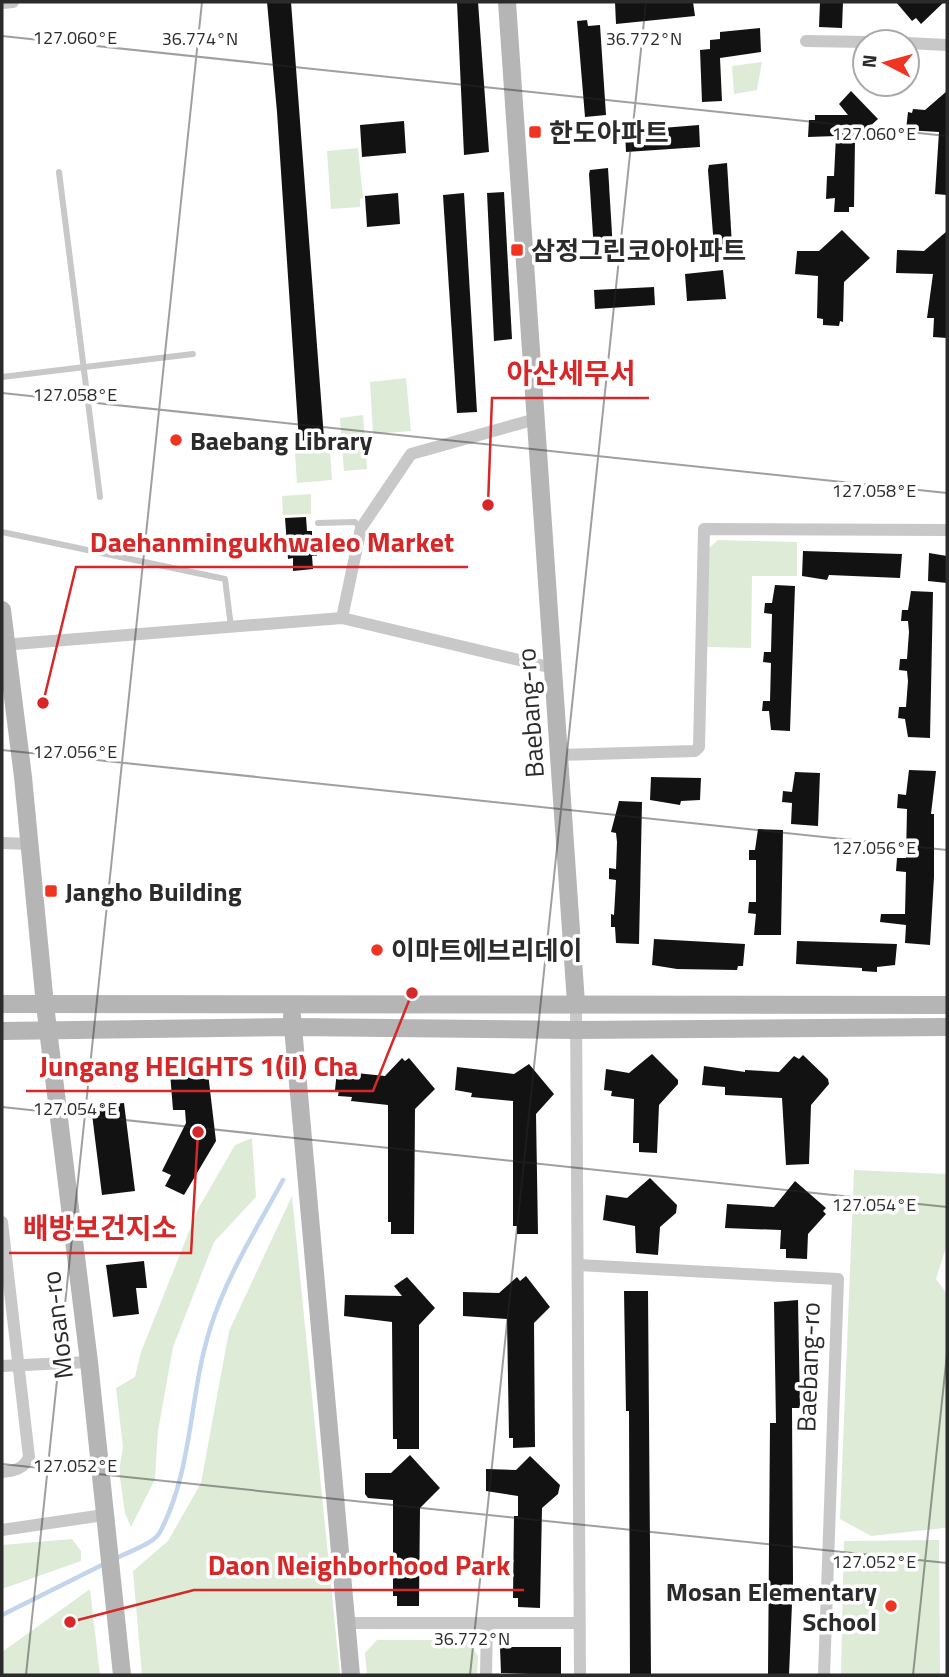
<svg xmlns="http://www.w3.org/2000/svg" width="949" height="1677" font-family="'Titillium Web','Noto Sans KR',sans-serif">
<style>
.green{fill:#deebd7}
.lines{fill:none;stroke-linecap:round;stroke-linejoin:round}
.stream{stroke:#c2d5ec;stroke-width:4.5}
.building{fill:#121212}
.lane{stroke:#c8c8c8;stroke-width:6}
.street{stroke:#c8c8c8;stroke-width:12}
.secondary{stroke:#b5b5b5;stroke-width:18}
.ticks{fill:none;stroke:#2b2b2b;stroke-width:2;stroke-opacity:0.45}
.poi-dot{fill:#ef3521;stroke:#fff;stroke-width:2.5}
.labels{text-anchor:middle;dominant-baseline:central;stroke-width:7;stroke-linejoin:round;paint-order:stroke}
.poi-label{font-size:26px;font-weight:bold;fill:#2b2b2b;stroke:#fff;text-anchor:start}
.street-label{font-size:26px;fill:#2b2b2b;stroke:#fff}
.ticks-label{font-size:18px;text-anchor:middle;fill:#2b2b2b;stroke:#fff;stroke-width:7;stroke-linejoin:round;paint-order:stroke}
.leader{fill:none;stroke:#d62828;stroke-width:2.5}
.callout-dot{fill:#d62828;stroke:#fff;stroke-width:2.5}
.callout-label{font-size:28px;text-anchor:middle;font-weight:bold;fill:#d62828;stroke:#fff;stroke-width:7;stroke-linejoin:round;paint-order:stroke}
</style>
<rect width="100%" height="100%" fill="#fff"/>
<g class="green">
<polygon points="762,62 757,90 734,94 732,66"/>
<polygon points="358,148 363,198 360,199 360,207 331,209 327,151"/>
<polygon points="406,378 411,431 373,434 370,382"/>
<polygon points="363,415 367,469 344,471 340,418"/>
<polygon points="330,450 332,480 297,483 295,453"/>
<polygon points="311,494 311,514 283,515 282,496"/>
<polygon points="718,540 797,542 797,576 752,576 751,648 707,647 708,549"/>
<polygon points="252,1138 256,1197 214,1242 173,1347 158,1431 155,1479 131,1527 125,1513 119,1471 123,1447 116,1388 135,1377 141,1352 198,1209 235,1145"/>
<polygon points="854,1170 947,1174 947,1244 936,1279 947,1294 947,1527 944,1528 871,1536 840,1519"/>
<polygon points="292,1196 340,1675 142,1675 133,1571 168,1541 201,1483 229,1331"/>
<polygon points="72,1539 81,1551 81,1561 2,1589 2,1545"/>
<polygon points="939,1540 940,1675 841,1675 844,1541"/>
<polygon points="90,1589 100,1675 2,1675 2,1652"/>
<polygon points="377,1640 467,1640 478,1656 477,1675 367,1675 365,1653"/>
</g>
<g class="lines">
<g class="stream">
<path d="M115 1559C127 1552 154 1544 160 1532 193 1470 189 1395 210 1329 226 1277 257 1228 283 1180"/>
<polyline points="2,1615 104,1564"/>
</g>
</g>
<g class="building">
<polygon points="267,2 291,2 324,438 299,441 277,112"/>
<polygon points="457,2 478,2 489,152 464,155"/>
<polygon points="615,2 693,2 695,16 616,24"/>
<polygon points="820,2 843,2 842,28 819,27"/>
<polygon points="896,2 944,2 921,24 916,18 912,21"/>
<polygon points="587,20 588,26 600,25 606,115 585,117 577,21"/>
<polygon points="760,28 761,52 720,58 722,101 702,102 700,50 710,49 710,40 720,39 720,32"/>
<polygon points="851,91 878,119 855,140 854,207 849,207 849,212 834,212 835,198 826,199 827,176 834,176 836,136 808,137 809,120 815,120 815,115 848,115 839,104"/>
<polygon points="947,91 947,195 935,194 939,132 906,130 908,112 912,113 913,109 925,110"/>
<polygon points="404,121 406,153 362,157 360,125"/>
<polygon points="699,125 700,147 626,152 625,131"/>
<polygon points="727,163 732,245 714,247 708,170 709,165"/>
<polygon points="608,168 613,250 594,251 589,174 590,170"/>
<polygon points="504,192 512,339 494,341 487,193"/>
<polygon points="398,193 400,224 367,227 365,196"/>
<polygon points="464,193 477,412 457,413 443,195"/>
<polygon points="842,230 870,258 844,282 843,322 840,321 839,326 823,325 823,319 817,318 818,276 795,274 797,251 819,251"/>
<polygon points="947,231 947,338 933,337 934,318 927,318 933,274 896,273 897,250 924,251"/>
<polygon points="723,270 726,299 687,301 685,274"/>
<polygon points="654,287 655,305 595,309 594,290"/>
<polygon points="306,517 307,531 312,531 312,535 315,535 317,556 312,556 313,569 293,571 293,558 288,559 285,518"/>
<polygon points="803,551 902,554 900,578 829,575 827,580 802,576"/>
<polygon points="929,553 947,556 947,583 928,581"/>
<polygon points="775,585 795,586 790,731 771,730 769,711 762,711 763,701 770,701 771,663 763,662 764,652 771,652 772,614 764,613 765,603 772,603"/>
<polygon points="911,591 933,592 930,738 908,737 905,719 898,718 899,707 906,707 908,681 907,671 899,670 900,659 907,659 909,632 908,621 901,621 902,610 908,610"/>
<polygon points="909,770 936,771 931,814 934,814 934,877 930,945 905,943 906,925 880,922 881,914 905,914 906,872 896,871 897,858 906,858 907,809 897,808 898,794 906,795"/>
<polygon points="795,772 820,773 818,826 791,824 792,803 782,802 783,791 792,792"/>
<polygon points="651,777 701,778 700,800 681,801 680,805 650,800"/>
<polygon points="619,801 642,802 639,944 616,943 615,927 611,927 611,914 614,915 616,880 609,879 609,868 616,869 617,842 616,833 611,832"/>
<polygon points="758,829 783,830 781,935 754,935 756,914 748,913 749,902 756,902 756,860 749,860 749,850 755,850"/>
<polygon points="654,939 745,944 743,966 738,966 737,970 677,969 652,965"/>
<polygon points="797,941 897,944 895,965 877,967 877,972 862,971 862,968 796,964"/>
<polygon points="652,1054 678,1080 678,1084 659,1105 657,1153 639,1152 639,1143 633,1143 634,1099 611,1096 612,1091 604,1090 606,1069 629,1073"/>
<polygon points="803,1055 828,1079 829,1084 811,1105 809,1164 786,1165 782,1098 725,1095 725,1087 702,1085 704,1066 745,1072 745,1070 779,1072 794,1056 799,1059"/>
<polygon points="206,1056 216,1141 184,1195 165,1186 171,1175 162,1171 186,1123 185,1110 173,1110 169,1060"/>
<polygon points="402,1058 405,1061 409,1058 435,1089 415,1109 414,1234 391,1234 391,1222 388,1222 388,1105 351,1101 352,1097 338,1096 339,1090 335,1090 337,1071 385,1076"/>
<polygon points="529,1064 554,1094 536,1114 538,1234 517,1234 517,1226 513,1226 513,1101 471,1097 472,1093 455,1090 457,1067 514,1074"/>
<polygon points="124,1103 135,1191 102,1195 91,1106"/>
<polygon points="650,1178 677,1205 676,1213 660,1227 658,1255 636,1253 635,1226 603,1220 606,1195 627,1198"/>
<polygon points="795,1181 826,1208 823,1211 826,1214 808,1234 807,1259 786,1258 786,1249 780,1249 781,1230 725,1228 727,1204 774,1207"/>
<polygon points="144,1261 147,1288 136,1288 139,1314 113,1317 106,1265"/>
<polygon points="526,1276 550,1307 534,1323 535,1447 513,1448 513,1438 509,1438 507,1319 463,1316 463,1292 499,1293 517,1277 520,1281"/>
<polygon points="407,1277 435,1308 419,1325 419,1449 397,1449 397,1439 393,1439 392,1322 344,1316 345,1295 402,1296 394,1286"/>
<polygon points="624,1291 648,1291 651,1675 630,1675 629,1411 626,1411"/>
<polygon points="798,1300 800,1408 792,1408 793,1580 789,1675 768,1675 770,1423 776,1423 774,1302"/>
<polygon points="410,1455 440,1488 420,1508 419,1606 397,1606 397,1596 393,1596 393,1500 368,1498 365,1494 365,1473 391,1473"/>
<polygon points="530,1456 560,1485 558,1494 542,1508 540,1608 518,1607 518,1598 513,1598 514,1516 518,1516 518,1496 486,1491 486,1469 516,1470"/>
<polygon points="500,1647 561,1647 561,1675 501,1673"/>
</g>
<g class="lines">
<g class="lane">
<polyline points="59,172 100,497"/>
<polyline points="2,377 193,354"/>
<polyline points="318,523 355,522 361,528"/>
<polyline points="2,532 225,579 231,627"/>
</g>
<g class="street">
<polyline points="2,3 13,2"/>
<polyline points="806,41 867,42"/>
<polyline points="907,43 947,45"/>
<polyline points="342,618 361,528 411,454 536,419"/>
<polyline points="2,645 342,618 553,668"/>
<polyline points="559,755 695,751 699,747 704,529 947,530"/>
<polyline points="2,843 31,844"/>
<polyline points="576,1003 580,1675"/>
<path d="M2 1222 29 1457C24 1469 14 1471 2 1472"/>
<polyline points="578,1265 838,1279 824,1675"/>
<polyline points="2,1366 89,1362"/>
<polyline points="2,1530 104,1515"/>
<polyline points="345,1623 579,1623"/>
<polyline points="486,1675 487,1623"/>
</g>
<g class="secondary">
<polyline points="507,2 576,1003"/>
<polyline points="2,610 23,777 45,1005 89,1362 122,1675"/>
<polyline points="2,1004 947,1005"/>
<polyline points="292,1016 351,1675"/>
<polyline points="2,1031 292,1027 576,1030 947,1027"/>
</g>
</g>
<path class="ticks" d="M2 36 947 136M2 393 947 493M2 750 947 850M2 1107 947 1207M2 1464 947 1563M26 1675 202 2M470 1675 646 2M913 1675 947 1354"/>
<g class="poi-dot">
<rect x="528" y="125" width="14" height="14" rx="3.5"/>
<rect x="510" y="243" width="14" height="14" rx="3.5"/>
<circle cx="176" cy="440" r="7"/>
<rect x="44" y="884" width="14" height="14" rx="3.5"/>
<circle cx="377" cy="950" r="7"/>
<circle cx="891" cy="1606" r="7"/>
</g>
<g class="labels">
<g class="poi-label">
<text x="549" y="132">한도아파트</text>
<text x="531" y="250">삼정그린코아아파트</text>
<text x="190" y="440">Baebang Library</text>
<text x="65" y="891">Jangho Building</text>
<text x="391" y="950">이마트에브리데이</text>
<text x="877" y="1591" text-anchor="end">Mosan Elementary<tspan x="877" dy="30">School</tspan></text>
</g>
<g class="street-label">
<text transform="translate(530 713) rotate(-94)">Baebang-ro</text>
<text transform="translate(57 1325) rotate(-97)">Mosan-ro</text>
<text transform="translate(808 1367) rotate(-88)">Baebang-ro</text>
</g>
</g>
<g class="ticks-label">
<text x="75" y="44">127.060°E</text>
<text x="200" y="45">36.774°N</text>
<text x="644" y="45">36.772°N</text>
<text x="874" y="140">127.060°E</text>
<text x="75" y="401">127.058°E</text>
<text x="874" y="497">127.058°E</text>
<text x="75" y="758">127.056°E</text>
<text x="874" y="854">127.056°E</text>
<text x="75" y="1115">127.054°E</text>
<text x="874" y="1211">127.054°E</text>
<text x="75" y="1472">127.052°E</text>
<text x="874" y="1568">127.052°E</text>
<text x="472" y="1645">36.772°N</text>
</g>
<path class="leader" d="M488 505L492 398H649M43 703L76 567H468M412 993L373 1091H26M198 1132L191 1253H9M70 1622L194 1590H524"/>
<g class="callout-dot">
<circle cx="488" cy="505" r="7"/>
<circle cx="43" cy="703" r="7"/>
<circle cx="412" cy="993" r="7"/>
<circle cx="198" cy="1132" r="7"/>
<circle cx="70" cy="1622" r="7"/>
</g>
<g class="callout-label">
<text x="571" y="383">아산세무서</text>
<text x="272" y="552">Daehanmingukhwaleo Market</text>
<text x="199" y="1076">Jungang HEIGHTS 1(il) Cha</text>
<text x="100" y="1238">배방보건지소</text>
<text x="359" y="1575">Daon Neighborhood Park</text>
</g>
<rect width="949" height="1677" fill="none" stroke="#2b2b2b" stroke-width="7"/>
<g transform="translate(886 63) rotate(276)"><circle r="33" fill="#ffffff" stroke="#aaaaaa" stroke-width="2"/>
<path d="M0-5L12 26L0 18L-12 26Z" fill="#ef3521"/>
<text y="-10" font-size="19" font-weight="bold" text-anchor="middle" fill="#2b2b2b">N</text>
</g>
</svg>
